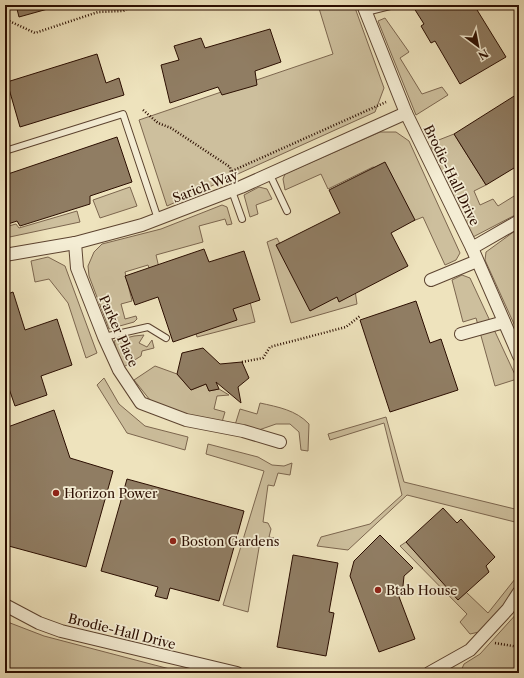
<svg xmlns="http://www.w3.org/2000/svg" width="524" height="678" font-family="'Libre Caslon Text',serif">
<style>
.green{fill:#cdbf9d;stroke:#7c664f}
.building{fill:#907d63;stroke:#2b0e01}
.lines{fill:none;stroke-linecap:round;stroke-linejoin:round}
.service-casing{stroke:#5c4330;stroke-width:8}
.minor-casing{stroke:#5c4330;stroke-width:14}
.path{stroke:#2b0e01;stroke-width:2.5;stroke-dasharray:1 2;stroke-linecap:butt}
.service{stroke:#f4edd4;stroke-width:6}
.minor{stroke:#f4edd4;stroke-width:12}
.poi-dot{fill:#8f2418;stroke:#f4edd4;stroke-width:1.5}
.labels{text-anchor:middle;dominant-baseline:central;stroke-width:3.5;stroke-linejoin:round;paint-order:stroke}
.street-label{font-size:13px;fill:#2b0e01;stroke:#f4edd4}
.poi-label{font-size:13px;fill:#2b0e01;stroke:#f4edd4;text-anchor:start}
</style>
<rect width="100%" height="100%" fill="#eee3bd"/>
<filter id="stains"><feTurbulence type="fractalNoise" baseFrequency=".005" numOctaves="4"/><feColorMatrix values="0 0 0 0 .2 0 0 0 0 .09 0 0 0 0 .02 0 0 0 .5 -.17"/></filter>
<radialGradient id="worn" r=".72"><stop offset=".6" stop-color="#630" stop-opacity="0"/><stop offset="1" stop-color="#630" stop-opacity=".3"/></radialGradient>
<g class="green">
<polygon points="318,5 354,5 384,88 375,112 167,206 139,120 333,54"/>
<polygon points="385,18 409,52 400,58 422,94 442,87 448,95 416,115 378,21"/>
<polygon points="380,132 396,132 409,141 460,253 456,260 445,265 423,217 413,221 390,172 373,167 328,189 321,174 285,190 283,179 285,174"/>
<polygon points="454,134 486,185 474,191 480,205 493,199 498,206 519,193 519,213 473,237 431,150 431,143"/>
<polygon points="130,187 137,206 100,218 93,200"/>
<polygon points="259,187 267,189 272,199 256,205 258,214 250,217 244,195"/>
<polygon points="222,205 227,207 232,224 227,225 225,219 199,226 203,242 156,255 160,272 151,274 148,265 125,272 132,301 121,304 125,319 136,316 137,319 134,322 109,329 89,276 88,266 94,252 102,244 161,229"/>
<polygon points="77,211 80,222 5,238 5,227 16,224 19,228"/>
<polygon points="519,228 519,335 485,260 486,252"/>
<polygon points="277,238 309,302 354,283 357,304 291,323 267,242"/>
<polygon points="48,257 65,266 97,353 86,358 68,303 49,279 35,282 31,261"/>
<polygon points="462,275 470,278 517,379 495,386 476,318 463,322 452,280"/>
<polygon points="249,298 255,322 197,337 194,325 227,304"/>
<polygon points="144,335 139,343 147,347 152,340 154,348 142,351 141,356 122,368 114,341 134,336"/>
<polygon points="155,366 177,374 191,390 206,384 209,391 219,389 229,395 217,396 214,409 225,412 222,422 183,414 150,400 134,380"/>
<polygon points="104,378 119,404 145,426 188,437 185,450 127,433 97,385"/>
<path d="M260 403C278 407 296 410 309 424L308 451 301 450 299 432 290 424H276L256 431 235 425 240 409 257 414Z"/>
<polygon points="386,417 404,482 519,510 519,523 407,495 348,550 317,546 321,537 370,524 402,495 384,423 330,440 328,434"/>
<polygon points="208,444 258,457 272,465 284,466 292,463 290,475 278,473 274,486 268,485 263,522 268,523 271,529 269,537 274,538 273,543 260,542 248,612 223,605 264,471 206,454"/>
<polygon points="406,542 458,599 466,592 488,613 519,574 519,583 502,608 479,632 470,634 460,622 467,614 400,546"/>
<polygon points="519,611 519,673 460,673 464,664 480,654"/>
<polygon points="5,621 44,636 185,673 5,673"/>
</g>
<g class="building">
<polygon points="16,5 62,5 19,17"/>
<polygon points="412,5 474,5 506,57 460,84 435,41 431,43 421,26 424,24"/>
<polygon points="270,29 281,62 255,71 257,85 222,95 218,87 170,103 161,65 179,60 174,46 201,38 205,48"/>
<polygon points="97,54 106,83 119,78 124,95 20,127 7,82"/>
<polygon points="519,93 519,165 486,185 454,134"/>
<polygon points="117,137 132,182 90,196 90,204 20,226 17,221 5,225 5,175"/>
<polygon points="385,162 415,220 391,233 408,266 339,302 337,297 310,311 276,245 340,213 329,190"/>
<polygon points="204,249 209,262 244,251 260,300 233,309 237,320 173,342 158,297 135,305 125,276"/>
<polygon points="13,292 25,330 57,319 72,365 41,376 47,395 15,406 5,377 5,295"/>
<polygon points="416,301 430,343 441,339 458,390 390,412 360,320"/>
<polygon points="203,348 220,364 242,362 249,378 238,387 241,403 216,382 219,389 209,391 206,384 191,390 177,374 182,353"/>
<polygon points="54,410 70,458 113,471 86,567 5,545 5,428"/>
<polygon points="127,479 244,511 219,601 170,588 167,599 155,596 158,587 101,571"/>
<polygon points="443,508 457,523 461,519 495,557 486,566 489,572 458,600 406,542"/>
<polygon points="380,535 413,568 404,576 403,586 398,594 415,639 379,652 350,576 354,561"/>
<polygon points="293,555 338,563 329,612 334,613 326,656 277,647"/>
</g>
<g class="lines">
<g class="service-casing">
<g id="service">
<polyline points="366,12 394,5"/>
<polyline points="5,151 123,114 158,219"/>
<polyline points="270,175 287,211"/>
<polyline points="232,191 242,219"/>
<polyline points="104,337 148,327 166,338"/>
</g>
</g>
<g class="minor-casing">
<g id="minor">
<polyline points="363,5 406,113 472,248 519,356"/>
<polyline points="75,243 77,268 104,337 119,370 141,403 186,420 243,431 280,442"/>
<polyline points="472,248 519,221"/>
<polyline points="5,255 75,243 142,225 241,187 406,113"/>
<polyline points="431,280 477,261"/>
<polyline points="461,334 504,322"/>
<polyline points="5,605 39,623 61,631 237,673"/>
<polyline points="429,673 470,650 508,609 519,592"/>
</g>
</g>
<g class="path">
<polyline points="5,14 7,20 35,33 98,12 123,11 134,5"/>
<polyline points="143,110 158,123 171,128 230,167 232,178"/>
<polyline points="232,171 386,102"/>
<polyline points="242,362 263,358 270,347 346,327 360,316"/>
<polyline points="495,643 519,647"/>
</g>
<use href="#service" class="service"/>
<use href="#minor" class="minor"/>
</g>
<g class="poi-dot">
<circle cx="56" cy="493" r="4"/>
<circle cx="173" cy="541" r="4"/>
<circle cx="378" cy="590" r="4"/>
</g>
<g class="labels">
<g class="street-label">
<text transform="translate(452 175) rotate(64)">Brodie-Hall Drive</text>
<text transform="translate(205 186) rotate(-21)">Sarich Way</text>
<text transform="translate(119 331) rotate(66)">Parker Place</text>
<text transform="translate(122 631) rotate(14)">Brodie-Hall Drive</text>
</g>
<g class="poi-label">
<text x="64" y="493">Horizon Power</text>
<text x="181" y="541">Boston Gardens</text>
<text x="386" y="590">Btab House</text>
</g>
</g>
<rect width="524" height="678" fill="none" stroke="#eee3bd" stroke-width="20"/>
<rect x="6" y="6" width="512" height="666" fill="none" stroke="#2b0e01" stroke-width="2"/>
<rect x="10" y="10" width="504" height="658" fill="none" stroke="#2b0e01"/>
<g transform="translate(478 46) rotate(148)" stroke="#f4edd4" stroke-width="3" paint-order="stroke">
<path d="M0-3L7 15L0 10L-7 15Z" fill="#2b0e01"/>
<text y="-6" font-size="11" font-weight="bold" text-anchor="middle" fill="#2b0e01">N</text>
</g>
<rect width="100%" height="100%" filter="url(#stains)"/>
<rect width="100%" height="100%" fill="url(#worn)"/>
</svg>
